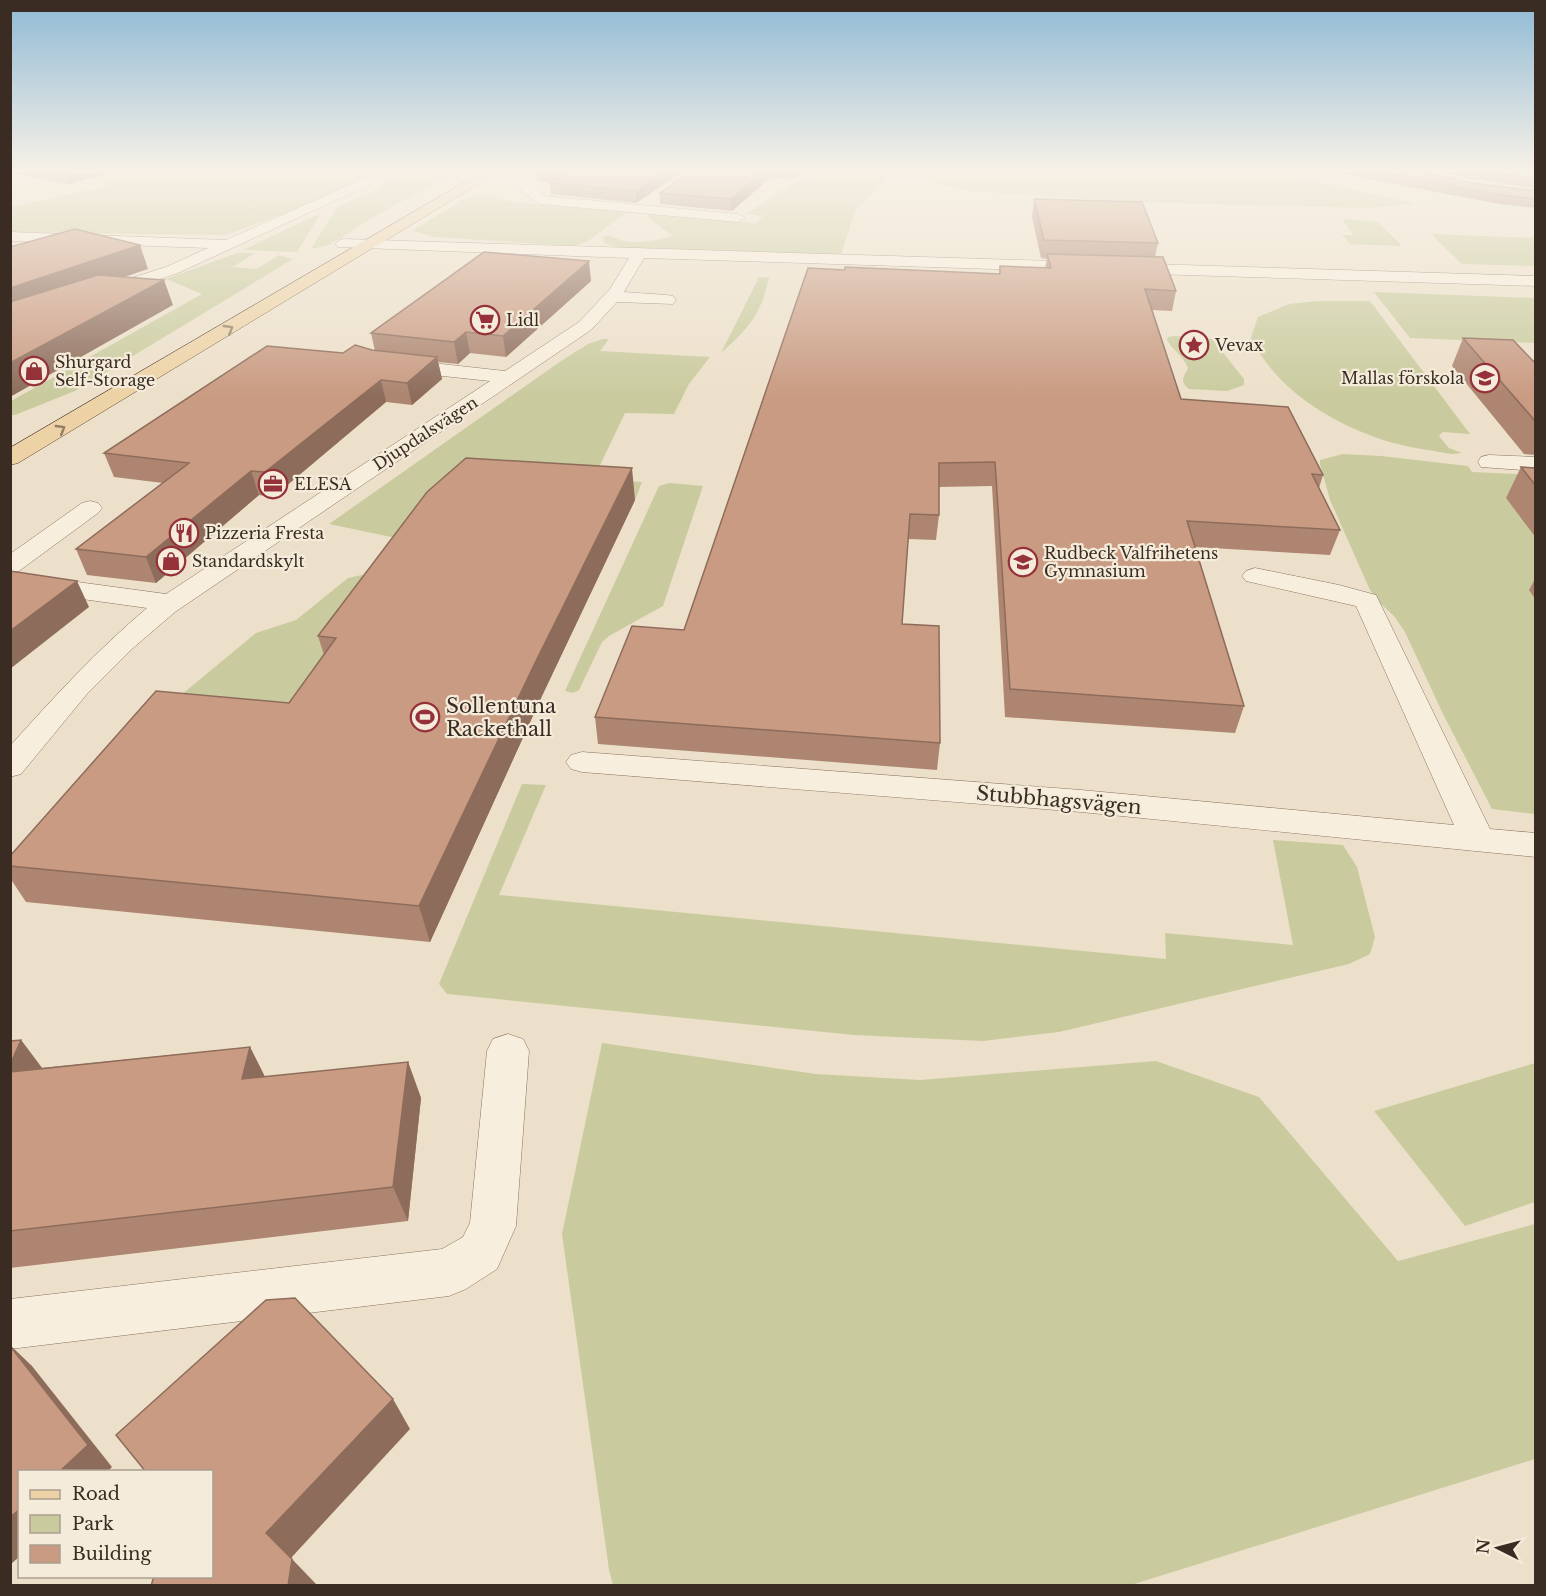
<svg xmlns="http://www.w3.org/2000/svg" width="1546" height="1596" font-family="'Libre Baskerville',serif">
<style>
.green{fill:#c9cb9e}
.lines{fill:none;stroke-linecap:round;stroke-linejoin:round}
.minor-casing{stroke:#89735f;stroke-width:1}
.major-casing{stroke:#574233;stroke-width:1}
.minor{fill:#f8eedd;fill-rule:evenodd}
.major{fill:#edd2a5;fill-rule:evenodd}
.wall{fill:#ad8570}
.shaded-wall{fill:#8d6c5b}
.building{fill:#c99b82;stroke:#8d6c5b;stroke-width:1.5}
.oneway{stroke:#947f64}
.labels{text-anchor:middle;dominant-baseline:central;stroke-width:4.5;stroke-linejoin:round;paint-order:stroke}
.far-poi-label{font-size:16px;fill:#3a2c22;stroke:#f5ebda;text-anchor:start}
.far-street-label{font-size:16px;fill:#3a2c22;stroke:#f5ebda}
.poi-label{font-size:20px;fill:#3a2c22;stroke:#f5ebda;text-anchor:start}
.street-label{font-size:20px;fill:#3a2c22;stroke:#f5ebda}
</style>
<rect width="100%" height="100%" fill="#ede0ca"/>
<g class="green">
<polygon points="81,172 378,172 303,207 226,235 11,232 11,207 109,186"/>
<polygon points="408,172 457,172 377,215 329,245 311,249 337,207 377,190 401,174"/>
<path d="M824 172H893L856 209 841 254 617 248 604 242 603 237 609 235C628 247 653 241 673 236L651 220 648 217 650 213 756 223 763 216 746 214 802 177 816 178Z"/>
<path d="M913 172H1255L1314 181 1416 204 1369 208C1257 205 1144 204 1032 195 993 192 948 194 913 172Z"/>
<polygon points="485,195 511,202 627,212 588,241 574,246 436,237 412,231 465,198"/>
<polygon points="321,213 297,252 243,250"/>
<polygon points="1342,219 1378,222 1402,246 1350,244 1342,235 1354,235"/>
<polygon points="1431,234 1535,238 1535,266 1462,264"/>
<polygon points="237,253 255,253 233,267 257,269 279,255 293,259 75,391 15,415 11,415 11,401 202,294 166,279"/>
<path d="M759 277 769 278C761 315 748 329 721 353Z"/>
<polygon points="1374,292 1535,298 1535,343 1410,338"/>
<path d="M1317 301H1370L1470 434 1443 432 1439 436 1449 448 1462 453 1451 454C1429 450 1405 447 1383 440 1330 422 1276 389 1251 338L1258 317 1289 304Z"/>
<path d="M1175 336 1212 339 1244 379V385L1227 391 1189 389C1179 381 1184 377 1188 368 1183 355 1173 351 1167 340L1168 337Z"/>
<polygon points="603,339 609,339 600,351 710,357 689,384 674,414 625,413 593,480 642,482 635,500 472,489 420,543 329,524 561,361 588,344"/>
<polygon points="1343,454 1381,456 1468,466 1472,472 1535,475 1535,814 1492,809 1443,714 1405,632 1394,616 1381,604 1370,590 1330,500 1320,464 1320,460"/>
<polygon points="670,483 703,486 663,606 609,636 602,642 579,690 573,693 565,691 659,486"/>
<polygon points="380,571 302,739 146,724 256,633 296,620 348,578"/>
<polygon points="522,784 546,785 499,895 1166,959 1165,933 1293,945 1273,840 1343,845 1357,867 1375,937 1370,954 1349,964 1059,1032 983,1041 854,1035 447,994 439,984"/>
<polygon points="602,1043 816,1074 920,1080 1156,1061 1259,1097 1398,1261 1535,1224 1535,1459 1131,1585 613,1585 609,1570 562,1234"/>
<polygon points="1535,1063 1535,1202 1465,1226 1374,1111"/>
</g>
<g class="lines">
<g class="minor-casing">
<g id="minor">
<polygon points="379,172 397,172 178,273 103,298 95,293 97,289 166,267 208,248 10,241 10,232 226,240"/>
<polygon points="531,172 547,172 531,183 544,196 738,214 745,218 738,222 540,204 522,192 517,182"/>
<path d="M343 239 1536 276V286L644 258 624 292 667 295 673 296 676 300 673 304 617 302 591 330 175 612 133 648 87 694 21 774 10 777V746C54 697 97 650 147 608L10 589V554L82 503 90 501 98 503 102 508 98 513 19 571 11 573 166 594 490 381 396 371 389 369 386 365 389 361 396 359 505 371 579 322 610 289 629 258 338 247 335 244 338 241Z"/>
<polygon points="1489,455 1536,457 1536,471 1481,467 1478,462 1481,457"/>
<polygon points="1255,568 1339,585 1376,595 1490,829 1536,833 1536,857 1081,812 582,772 571,769 566,762 571,755 582,752 1081,790 1454,825 1356,606 1246,581 1242,576 1246,571"/>
<polygon points="508,1034 523,1039 529,1051 516,1226 497,1269 466,1289 449,1296 10,1349 10,1299 442,1249 463,1237 470,1223 487,1051 493,1039"/>
</g>
</g>
<g class="major-casing">
<polygon id="major" points="482,172 498,172 18,463 10,465 10,448"/>
</g>
<use href="#minor" class="minor"/>
<use href="#major" class="major"/>
</g>
<g class="wall">
<polygon points="10,172 111,172 69,184 10,173"/>
<polygon points="537,172 682,172 636,203 551,194 550,183 551,182 538,181"/>
<polygon points="689,172 802,172 794,179 771,177 732,211 660,204 660,193"/>
<polygon points="1343,172 1424,172 1473,183 1536,191 1536,208 1499,204 1342,174"/>
<polygon points="1442,172 1536,172 1536,188 1470,179"/>
<polygon points="1034,199 1158,243 1155,257 1176,291 1172,311 1152,310 1181,399 1323,475 1319,488 1340,530 1330,555 1195,547 1244,706 1235,733 1005,717 992,486 939,487 939,515 936,540 908,539 902,624 940,743 937,770 598,744 595,717 684,630 999,274 1000,266 1045,268 1047,259 1041,258 1032,217"/>
<polygon points="591,281 506,357 470,353 458,364 438,362 442,379 412,405 386,402 273,497 259,495 156,583 87,575 76,549 163,483 114,477 104,453 343,353 375,351 371,333"/>
<polygon points="1463,338 1536,364 1536,455 1524,454 1452,366"/>
<polygon points="1521,467 1536,468 1536,538 1506,498"/>
<polygon points="635,500 541,698 430,942 26,902 10,878 10,856 289,703 324,655 318,636"/>
<polygon points="1536,577 1536,600 1529,590"/>
<polygon points="21,1040 42,1068 250,1047 265,1077 408,1062 421,1098 408,1221 10,1268 10,1041"/>
</g>
<g class="shaded-wall">
<polygon points="64,172 111,172 69,184"/>
<polygon points="665,172 682,172 636,203 636,191"/>
<polygon points="763,172 771,172 771,177 732,211 731,199"/>
<polygon points="794,172 802,172 794,179"/>
<polygon points="140,245 148,269 10,316 10,288"/>
<polygon points="589,261 591,281 506,357 503,336"/>
<polygon points="164,280 173,305 10,397 10,363"/>
<polygon points="466,332 470,353 458,364 454,342"/>
<polygon points="437,357 442,379 412,405 407,383"/>
<polygon points="381,380 386,402 273,497 265,472"/>
<polygon points="632,468 635,500 541,698 430,942 419,906 535,663"/>
<polygon points="251,471 259,495 156,583 146,557"/>
<polygon points="77,581 89,607 10,669 10,631"/>
<polygon points="21,1040 48,1076 10,1076 10,1065"/>
<polygon points="250,1047 268,1083 242,1079"/>
<polygon points="408,1062 421,1098 408,1221 393,1187"/>
<polygon points="10,1345 32,1366 112,1467 107,1472 59,1472"/>
<polygon points="393,1399 410,1429 291,1558 266,1533"/>
<polygon points="20,1509 20,1556 10,1565 10,1517"/>
<polygon points="292,1559 316,1584 315,1586 288,1586"/>
</g>
<g class="building">
<polygon points="564,172 665,172 636,191 550,183 567,173"/>
<polygon points="689,172 763,172 731,199 660,193"/>
<polygon points="1380,172 1424,172 1473,183 1536,191 1536,199 1502,195"/>
<polygon points="1486,172 1536,172 1536,179"/>
<polygon points="1034,199 1142,202 1158,243 1044,240"/>
<polygon points="75,229 140,245 10,288 10,247"/>
<polygon points="484,252 589,261 503,336 466,332 454,342 371,333"/>
<polygon points="1047,254 1163,257 1176,291 1145,289 1181,399 1288,407 1323,475 1312,474 1340,530 1187,521 1244,706 1010,689 995,462 939,463 939,515 910,514 902,624 939,626 940,743 595,717 632,626 684,630 808,268 845,270 845,267 1000,274 1000,266 1051,268"/>
<polygon points="98,275 164,280 10,363 10,302"/>
<polygon points="1463,338 1513,340 1536,364 1536,422"/>
<polygon points="355,345 372,350 437,357 407,383 381,380 265,472 251,471 146,557 76,549 189,463 104,453 267,346 343,353"/>
<polygon points="466,458 632,468 535,663 419,906 10,866 10,856 156,691 289,703 336,638 318,636 427,492"/>
<polygon points="1521,467 1536,468 1536,486"/>
<polygon points="10,571 77,581 10,631"/>
<polygon points="21,1040 10,1065 10,1041"/>
<polygon points="250,1047 242,1079 408,1062 393,1187 10,1231 10,1072"/>
<polygon points="295,1298 393,1399 266,1533 292,1559 288,1586 151,1586 154,1576 212,1576 212,1472 146,1472 116,1435 266,1300"/>
<polygon points="10,1346 88,1445 59,1472 20,1472 20,1509 10,1517"/>
</g>
<defs><path id="oneway-chevron" d="M-2-3.5L2.5 0L-2 3.5" fill="none" stroke-width="1.6" stroke-linecap="round" stroke-linejoin="round" transform="scale(1.5)"/></defs>
<g class="oneway">
<use href="#oneway-chevron" transform="translate(229 329) rotate(-31)"/>
<use href="#oneway-chevron" transform="translate(61 429) rotate(-31)"/>
</g>
<linearGradient id="sky" x2="0" y2="1"><stop stop-color="#8fbad5"/><stop offset="0.43" stop-color="#f7f1e7"/><stop offset="1" stop-color="#f7f1e7" stop-opacity="0"/></linearGradient>
<rect width="1546" height="396" fill="url(#sky)"/>
<defs>
<g id="supermarket-ring" transform="scale(1.5)"><circle r="9.5" fill="#f5ebda" stroke="#953239" stroke-width="1.5"/><path d="M-6-5.5h2.5l.6 2H6L4.5 2H-2.5L-4.4-4H-6ZM-1.5 3.2a1.3 1.3 0 1 0 .1 0ZM3 3.2a1.3 1.3 0 1 0 .1 0Z" fill="#953239"/></g>
<g id="sight-ring" transform="scale(1.5)"><circle r="9.5" fill="#f5ebda" stroke="#953239" stroke-width="1.5"/><path d="M0-6L1.8-2.2L6-1.7L2.9 1.2L3.7 5.4L0 3.3L-3.7 5.4L-2.9 1.2L-6-1.7L-1.8-2.2Z" fill="#953239"/></g>
<g id="shop-ring" transform="scale(1.5)"><circle r="9.5" fill="#f5ebda" stroke="#953239" stroke-width="1.5"/><path d="M-5-2.5h2.3a2.7 3.5 0 0 1 5.4 0H5L5.5 6h-11ZM-1.5-2.5h3a1.5 2.3 0 0 0-3 0Z" fill="#953239"/></g>
<g id="school-ring" transform="scale(1.5)"><circle r="9.5" fill="#f5ebda" stroke="#953239" stroke-width="1.5"/><path d="M0-5L7-2L0 1L-7-2ZM-4 1L0 2.5L4 1V4Q0 6-4 4Z" fill="#953239"/></g>
<g id="office-ring" transform="scale(1.5)"><circle r="9.5" fill="#f5ebda" stroke="#953239" stroke-width="1.5"/><path d="M-6-3h4V-5.5h4V-3h4V5H-6ZM-1-4.5V-3h2v-1.5ZM-6 0V1H6V0Z" fill="#953239"/></g>
<g id="restaurant-ring" transform="scale(1.5)"><circle r="9.5" fill="#f5ebda" stroke="#953239" stroke-width="1.5"/><path d="M-5-6h1v4h1v-4h1v4h1v-4h1v5L-1.5 .5V6h-2V.5L-5-1ZM5-6V6H3V1.5H1.5Q1.5-4 5-6Z" fill="#953239"/></g>
<g id="stadium-ring" transform="scale(1.5)"><circle r="9.5" fill="#f5ebda" stroke="#953239" stroke-width="1.5"/><path d="M0-5a6.5 5 0 1 0 0 10a6.5 5 0 1 0 0-10ZM-3.5-1.8h7v3.6h-7Z" fill="#953239"/></g>
</defs>
<g fill-rule="evenodd">
<use href="#supermarket-ring" x="485" y="320"/>
<use href="#sight-ring" x="1194" y="345"/>
<use href="#shop-ring" x="34" y="371"/>
<use href="#school-ring" x="1485" y="378"/>
<use href="#office-ring" x="273" y="484"/>
<use href="#restaurant-ring" x="184" y="533"/>
<use href="#shop-ring" x="171" y="561"/>
<use href="#school-ring" x="1023" y="562"/>
<use href="#stadium-ring" x="425" y="717"/>
</g>
<g class="labels">
<g class="far-poi-label">
<text x="506" y="320">Lidl</text>
<text x="1215" y="345">Vevax</text>
<text x="55" y="362">Shurgard<tspan x="55" dy="18">Self-Storage</tspan></text>
<text x="1464" y="378" text-anchor="end">Mallas förskola</text>
<text x="294" y="484">ELESA</text>
<text x="205" y="533">Pizzeria Fresta</text>
<text x="1044" y="553">Rudbeck Valfrihetens<tspan x="1044" dy="18">Gymnasium</tspan></text>
<text x="192" y="561">Standardskylt</text>
</g>
<g class="far-street-label">
<text transform="translate(425 433) rotate(-33)">Djupdalsvägen</text>
</g>
<g class="poi-label">
<text x="446" y="706">Sollentuna<tspan x="446" dy="23">Rackethall</tspan></text>
</g>
<g class="street-label">
<text transform="translate(1059 800) rotate(5)">Stubbhagsvägen</text>
</g>
</g>
<rect width="1546" height="1596" fill="none" stroke="#3a2c22" stroke-width="24"/>
<rect x="18" y="1470" width="195" height="108" fill="#f5ebda" stroke="#aa9f90" stroke-width="1.5"/>
<rect x="30" y="1490" width="30" height="9" fill="#edd2a5" stroke="#aa9f90" stroke-width="1.5"/>
<text x="72" y="1500" font-size="18" fill="#3a2c22">Road</text>
<rect x="30" y="1515" width="30" height="18" fill="#c9cb9e" stroke="#aa9f90" stroke-width="1.5"/>
<text x="72" y="1530" font-size="18" fill="#3a2c22">Park</text>
<rect x="30" y="1545" width="30" height="18" fill="#c99b82" stroke="#aa9f90" stroke-width="1.5"/>
<text x="72" y="1560" font-size="18" fill="#3a2c22">Building</text>
<g transform="translate(1498 1548) rotate(276)" stroke="#f5ebda" stroke-width="4.5" paint-order="stroke">
<path d="M0-4.5L10 22L0 15L-10 22Z" fill="#3a2c22"/>
<text y="-9" font-size="16" font-weight="bold" text-anchor="middle" fill="#3a2c22">N</text>
</g>
</svg>
